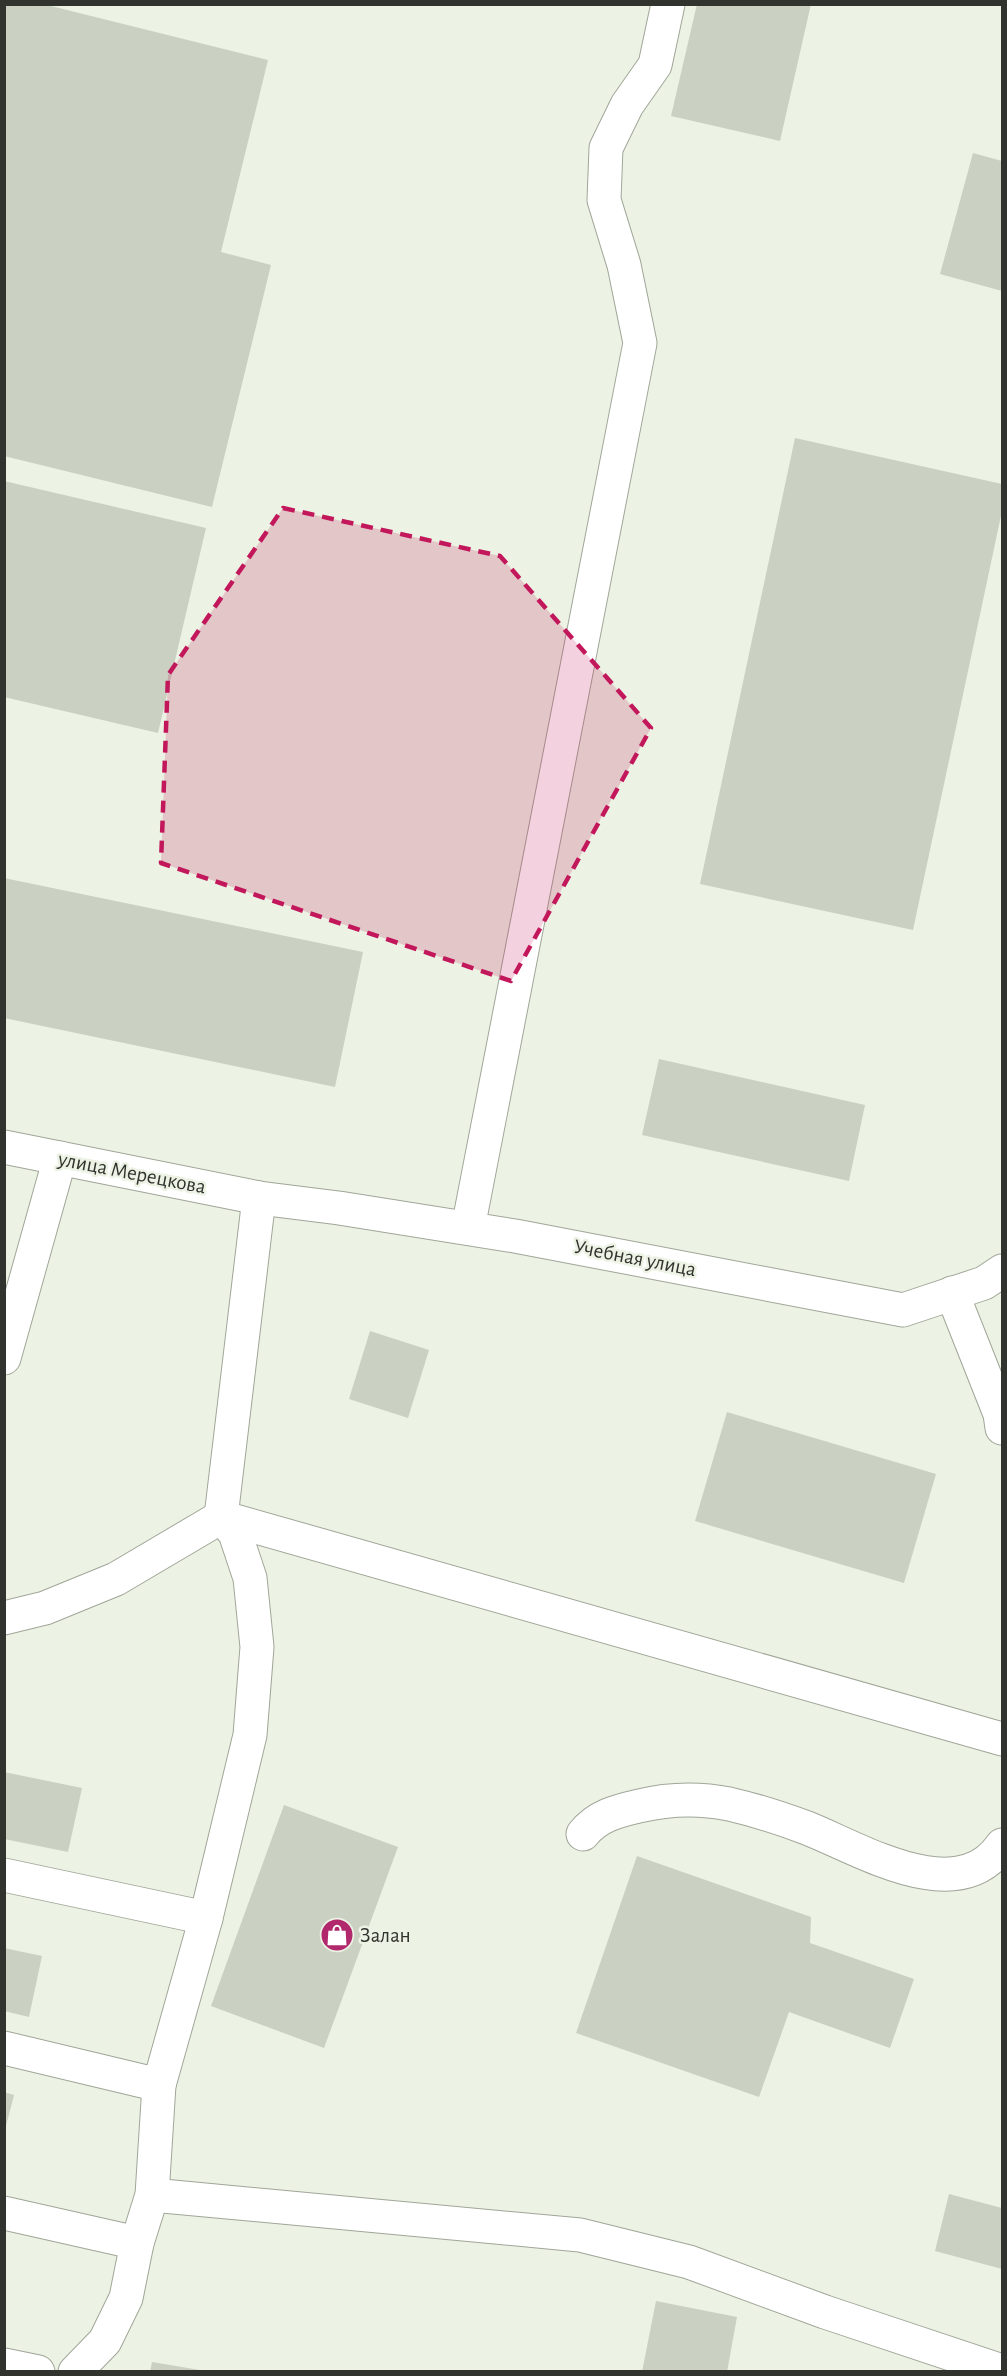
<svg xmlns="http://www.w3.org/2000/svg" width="1007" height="2376" font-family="'Alegreya Sans',sans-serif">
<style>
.building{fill:#cad1c2}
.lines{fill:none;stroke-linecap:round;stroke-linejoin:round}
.minor-casing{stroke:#a0a698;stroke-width:35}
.minor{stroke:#fff;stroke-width:33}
.marked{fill:#c2185b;fill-opacity:0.2;stroke:#c2185b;stroke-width:4.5;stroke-dasharray:12 8;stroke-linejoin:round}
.labels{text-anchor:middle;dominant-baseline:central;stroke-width:5;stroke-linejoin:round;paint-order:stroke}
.street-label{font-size:21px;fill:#31342e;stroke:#ecf3e4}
.poi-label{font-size:21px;fill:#31342e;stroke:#ecf3e4;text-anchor:start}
</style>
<rect width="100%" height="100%" fill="#ecf3e4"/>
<g class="building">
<polygon points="4,4 43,4 268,60 221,252 271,265 212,507 4,456"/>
<polygon points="697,4 811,4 780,141 671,116"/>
<polygon points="973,153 1002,161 1002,291 940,274"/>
<polygon points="795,438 1002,484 1002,511 913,930 700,884"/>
<polygon points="4,481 206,528 158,733 4,697"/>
<polygon points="4,878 363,952 335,1087 4,1018"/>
<polygon points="659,1059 865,1105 849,1181 642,1135"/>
<polygon points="370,1331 429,1350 408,1418 349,1399"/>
<polygon points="727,1412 936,1474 904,1583 695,1521"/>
<polygon points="4,1772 82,1788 68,1852 4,1839"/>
<polygon points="284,1805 398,1847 324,2048 211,2006"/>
<polygon points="637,1856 811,1917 810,1943 914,1979 890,2048 789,2012 759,2097 576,2033"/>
<polygon points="4,1948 42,1956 29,2017 4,2011"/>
<polygon points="4,2092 14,2095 5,2130 4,2130"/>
<polygon points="949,2194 1002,2208 1002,2269 935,2251"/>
<polygon points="656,2301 737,2317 727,2372 642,2372"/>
<polygon points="152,2362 200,2370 200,2372 150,2372"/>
</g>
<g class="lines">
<g class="minor-casing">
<g id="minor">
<polyline points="4,1147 259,1198 339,1208 515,1236 903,1310 984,1283 1002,1271"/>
<polyline points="468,1228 640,343 624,265 604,200 606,148 627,105 655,65 668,4"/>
<polyline points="952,1293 1000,1414 1002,1428"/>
<polyline points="4,1358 60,1158"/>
<polyline points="4,1618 45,1608 116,1579 221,1517 1002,1739"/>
<path d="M583 1834C597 1816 617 1811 639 1806 668 1799 699 1798 729 1804 755 1810 783 1819 807 1828 860 1849 958 1910 1002 1845"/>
<polyline points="4,1875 206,1918"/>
<polyline points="4,2048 159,2085"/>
<polyline points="152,2195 580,2235 689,2262 825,2312 1002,2371"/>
<polyline points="4,2213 137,2243"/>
<polyline points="4,2365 38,2372"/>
<polyline points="75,2372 105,2341 126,2298 137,2243 152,2195 159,2085 206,1918 250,1735 257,1647 250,1578 235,1533 221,1517 259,1198"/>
</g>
</g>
<use href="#minor" class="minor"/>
</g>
<path class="marked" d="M283 508 500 556 651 728 511 981 161 863 168 675Z"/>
<defs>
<g id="shop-disc" transform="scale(1.725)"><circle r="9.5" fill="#b1296c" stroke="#ecf3e4"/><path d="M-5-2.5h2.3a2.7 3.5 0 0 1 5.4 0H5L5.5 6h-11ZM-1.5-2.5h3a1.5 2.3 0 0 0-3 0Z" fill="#fff"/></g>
</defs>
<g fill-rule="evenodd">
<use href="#shop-disc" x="337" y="1935"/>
</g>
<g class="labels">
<g class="street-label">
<text transform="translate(132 1173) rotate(11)">улица Мерецкова</text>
<text transform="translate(635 1258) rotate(11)">Учебная улица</text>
</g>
<g class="poi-label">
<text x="360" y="1935">Залан</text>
</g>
</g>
<rect width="1007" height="2376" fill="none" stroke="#31342e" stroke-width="12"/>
</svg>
